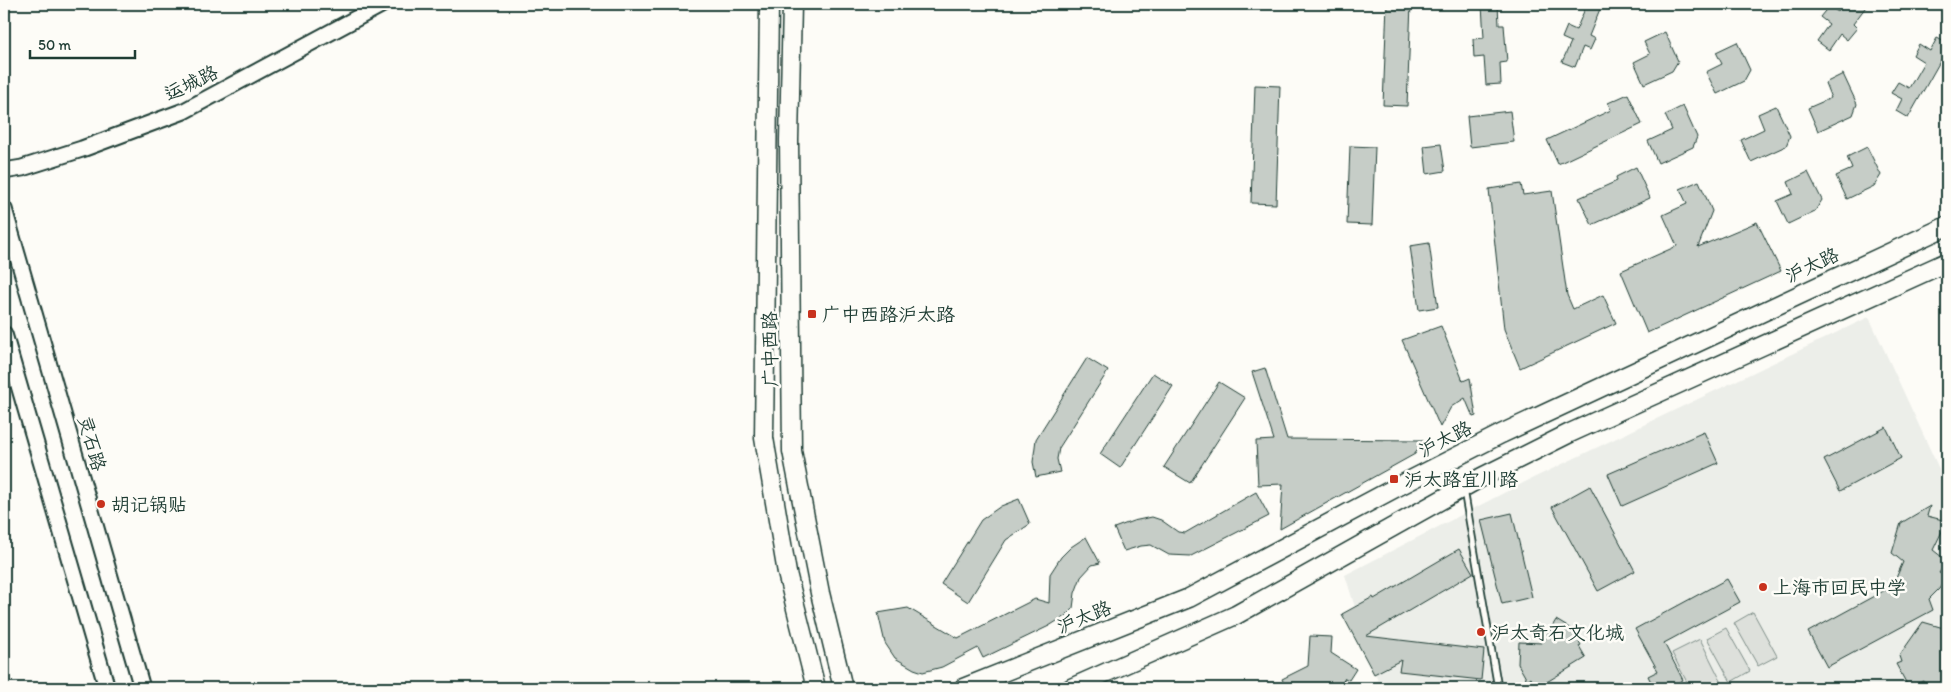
<svg xmlns="http://www.w3.org/2000/svg" width="1951" height="692" font-family="Itim,'LXGW WenKai TC',sans-serif">
<style>
.built{fill:#eceee9}
.green{fill:#dde0db;stroke:#7e8e88}
.building{fill:#c6cdc7;stroke:#1f3d34}
.lines{fill:none;stroke-linecap:round;stroke-linejoin:round}
.lane-casing{stroke:#1f3d34;stroke-width:9}
.secondary-casing{stroke:#1f3d34;stroke-width:19}
.primary-casing{stroke:#1f3d34;stroke-width:21}
.lane{stroke:#fdfcf7;stroke-width:5.5}
.secondary{stroke:#fdfcf7;stroke-width:15}
.primary{stroke:#fdfcf7;stroke-width:18}
.poi-dot{fill:#c8321e;stroke:#fdfcf7;stroke-width:2}
.labels{text-anchor:middle;dominant-baseline:central;stroke-width:5;stroke-linejoin:round;paint-order:stroke}
.street-label{font-size:19px;fill:#1f3d34;stroke:#fdfcf7}
.poi-label{font-size:19px;fill:#1f3d34;stroke:#fdfcf7;text-anchor:start}
</style>
<rect width="100%" height="100%" fill="#fdfcf7"/>
<filter id="ink" filterUnits="userSpaceOnUse"><feTurbulence type="fractalNoise" baseFrequency=".02" numOctaves="2"/><feDisplacementMap in="SourceGraphic" scale="10" xChannelSelector="R" yChannelSelector="G"/><feConvolveMatrix kernelMatrix="1 2 1 2 8 2 1 2 1" color-interpolation-filters="sRGB"/></filter>
<g filter="url(#ink)">
<polygon class="built" points="1869,317 1947,486 1947,688 1380,688 1345,575 1527,481"/>
<g class="green">
<polygon points="1753,612 1777,656 1758,666 1734,623"/>
<polygon points="1726,628 1750,671 1731,682 1707,638"/>
<polygon points="1700,639 1724,687 1722,688 1690,688 1672,653"/>
</g>
<g class="building">
<polygon points="1387,4 1411,4 1407,106 1383,105"/>
<polygon points="1498,4 1499,25 1504,25 1507,62 1500,63 1501,84 1486,85 1484,57 1474,58 1473,39 1484,38 1482,5"/>
<polygon points="1587,4 1602,4 1589,36 1595,39 1590,50 1583,47 1575,67 1562,62 1571,42 1562,38 1567,26 1576,30"/>
<polygon points="1844,4 1868,4 1853,24 1857,28 1847,40 1840,34 1829,50 1817,41 1829,24 1820,17 1829,6 1838,12"/>
<polygon points="1665,32 1678,61 1672,71 1644,84 1634,62 1650,54 1644,42"/>
<polygon points="1937,38 1947,43 1947,49 1908,118 1896,111 1902,99 1891,93 1898,82 1909,88 1924,62 1913,55 1919,44 1930,51"/>
<polygon points="1737,42 1750,70 1744,81 1717,94 1706,72 1722,64 1716,52"/>
<polygon points="1843,74 1857,104 1853,115 1818,131 1808,108 1831,98 1825,83"/>
<polygon points="1255,85 1280,86 1276,204 1251,203"/>
<polygon points="1628,94 1642,124 1558,164 1547,140 1611,110 1608,103"/>
<polygon points="1683,106 1697,137 1693,147 1658,163 1648,141 1672,130 1665,115"/>
<polygon points="1776,106 1790,136 1786,146 1751,162 1741,140 1764,129 1758,114"/>
<polygon points="1510,111 1514,142 1470,147 1467,116"/>
<polygon points="1441,144 1445,171 1427,174 1424,146"/>
<polygon points="1350,146 1375,147 1372,225 1347,224"/>
<polygon points="1867,147 1881,175 1874,186 1847,199 1836,176 1852,169 1847,157"/>
<polygon points="1636,167 1650,198 1592,225 1579,198 1617,181 1616,177"/>
<polygon points="1808,172 1822,200 1815,211 1788,224 1777,201 1793,194 1788,182"/>
<polygon points="1699,181 1712,211 1698,247 1757,222 1781,271 1647,333 1621,271 1677,246 1663,215 1687,204 1680,189"/>
<polygon points="1521,184 1523,195 1552,191 1567,295 1573,309 1603,295 1616,323 1520,368 1504,329 1489,189"/>
<polygon points="1429,243 1438,307 1419,310 1410,246"/>
<polygon points="1441,326 1463,381 1470,378 1476,416 1473,417 1465,398 1451,407 1440,427 1402,340"/>
<polygon points="1087,358 1108,371 1059,448 1057,459 1060,472 1036,477 1033,462 1036,439"/>
<polygon points="1265,368 1287,439 1423,440 1415,454 1280,529 1283,484 1258,485 1256,441 1274,440 1252,372"/>
<polygon points="1153,373 1173,386 1120,468 1100,454"/>
<polygon points="1219,382 1245,398 1190,483 1164,467"/>
<polygon points="1886,427 1901,458 1840,491 1824,460"/>
<polygon points="1704,432 1718,463 1622,506 1608,474"/>
<polygon points="1590,486 1635,571 1598,591 1552,507"/>
<polygon points="1256,492 1269,516 1191,556 1169,555 1151,545 1141,546 1124,551 1114,528 1133,521 1152,517 1161,520 1178,532 1185,533"/>
<polygon points="1019,499 1030,524 1006,540 968,602 941,584 981,520 1001,506"/>
<polygon points="1930,506 1927,516 1947,521 1933,550 1947,561 1939,573 1947,577 1939,589 1929,599 1933,610 1827,667 1808,632 1898,583 1896,578 1903,562 1892,553 1901,523"/>
<polygon points="1512,513 1532,597 1502,604 1481,520"/>
<polygon points="1086,537 1100,563 1092,565 1081,577 1075,593 1073,608 1065,616 1049,626 983,658 978,648 942,667 923,672 914,669 895,658 885,643 878,613 908,608 958,638 1035,599 1049,603 1050,574 1061,557 1071,547"/>
<polygon points="1459,549 1473,573 1366,636 1484,650 1481,680 1399,671 1401,660 1374,674 1342,614 1373,597 1374,599"/>
<polygon points="1727,579 1740,602 1664,643 1683,680 1669,688 1654,688 1648,676 1658,671 1635,629"/>
<polygon points="1556,620 1571,629 1581,645 1579,646 1586,658 1537,688 1530,678 1527,680 1518,664 1519,642 1542,643"/>
<polygon points="1923,622 1947,629 1947,688 1926,688 1923,681 1909,688 1896,664 1901,662 1899,656"/>
<polygon points="1310,636 1332,637 1331,653 1356,669 1349,680 1345,678 1339,688 1286,688 1282,679 1308,666"/>
</g>
<g class="lines">
<g class="lane-casing">
<polyline id="lane" points="1464,490 1498,688"/>
</g>
<g class="secondary-casing">
<g id="secondary">
<polyline points="4,171 22,168 82,149 184,111 383,4"/>
<polyline points="4,209 142,688"/>
<polyline points="4,334 107,688"/>
</g>
</g>
<g class="primary-casing">
<g id="primary">
<polyline points="769,4 764,438 787,573 816,688"/>
<polyline points="792,4 789,140 792,451 820,593 843,688"/>
<polyline points="963,688 1189,598 1397,487 1501,434 1947,226"/>
<polyline points="1071,688 1236,615 1482,477 1570,433 1947,262"/>
</g>
</g>
<use href="#lane" class="lane"/>
<use href="#secondary" class="secondary"/>
<use href="#primary" class="primary"/>
</g>
</g>
<g class="poi-dot">
<rect x="807" y="309" width="10" height="10" rx="2.5"/>
<rect x="1389" y="474" width="10" height="10" rx="2.5"/>
<circle cx="101" cy="504" r="5"/>
<circle cx="1763" cy="587" r="5"/>
<circle cx="1481" cy="632" r="5"/>
</g>
<g class="labels">
<g class="street-label">
<text transform="translate(191 83) rotate(-26)">运城路</text>
<text transform="translate(1812 265) rotate(-25)">沪太路</text>
<text transform="translate(770 349) rotate(-91)">广中西路</text>
<text transform="translate(1445 439) rotate(-27)">沪太路</text>
<text transform="translate(92 443) rotate(74)">灵石路</text>
<text transform="translate(1084 617) rotate(-22)">沪太路</text>
</g>
<g class="poi-label">
<text x="822" y="314">广中西路沪太路</text>
<text x="1404" y="479">沪太路宜川路</text>
<text x="111" y="504">胡记锅贴</text>
<text x="1773" y="587">上海市回民中学</text>
<text x="1491" y="632">沪太奇石文化城</text>
</g>
</g>
<rect width="1951" height="692" fill="none" stroke="#fdfcf7" stroke-width="20"/>
<rect x="10" y="10" width="1931" height="672" fill="none" stroke="#1f3d34" stroke-width="2" filter="url(#ink)"/>
<path d="M30 50v8h105v-8" fill="none" stroke="#1f3d34" stroke-width="2.5"/>
<text x="38" y="50" font-size="15" fill="#1f3d34" stroke="#fdfcf7" stroke-width="4" paint-order="stroke">50 m</text>
</svg>
